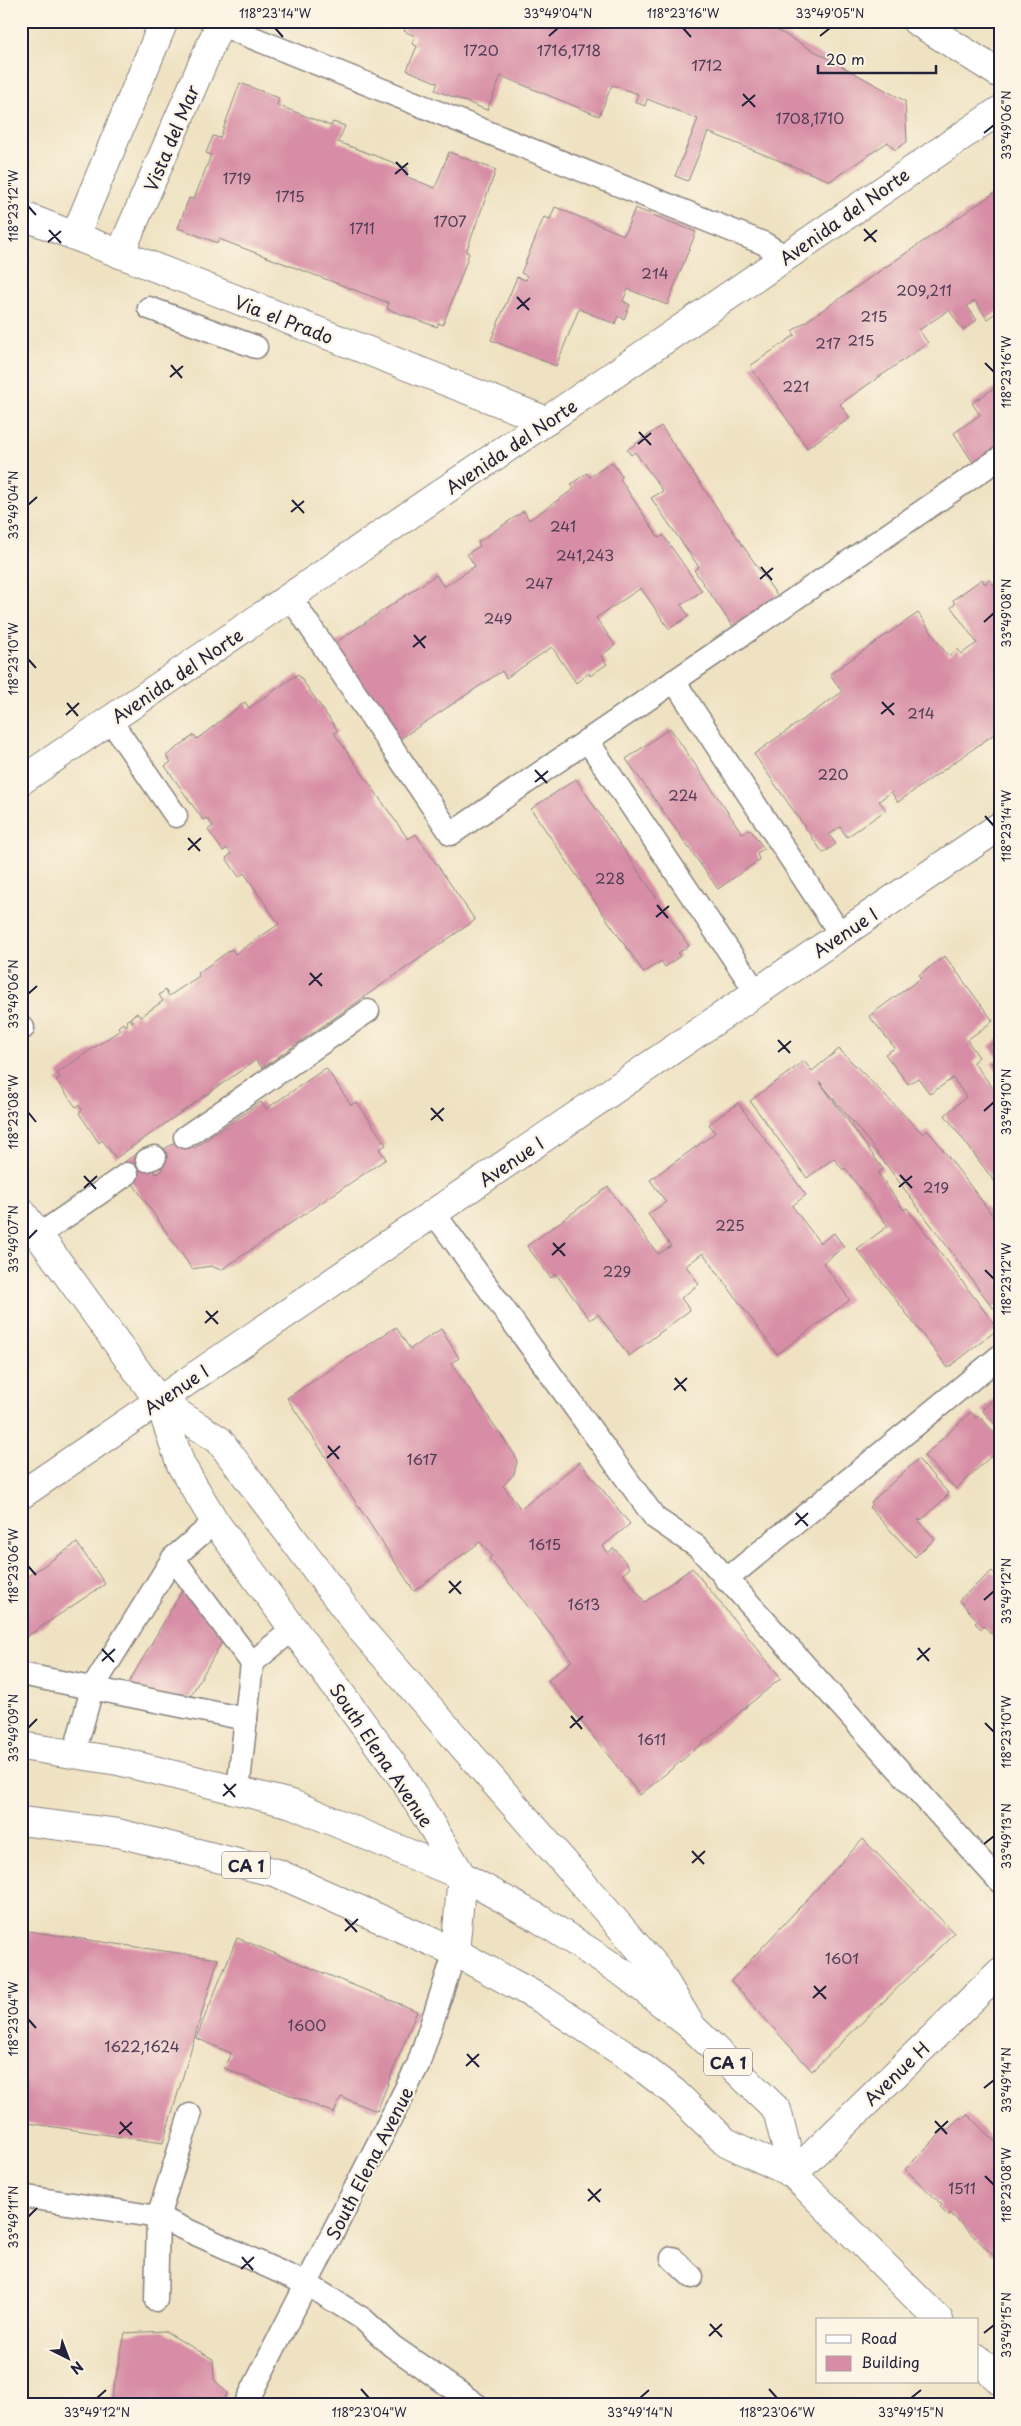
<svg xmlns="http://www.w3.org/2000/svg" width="1021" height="2426" font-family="'Playpen Sans',sans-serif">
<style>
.building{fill:#d78da5}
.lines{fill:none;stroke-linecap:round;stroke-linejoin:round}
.lane-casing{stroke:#88827e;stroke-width:25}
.secondary-casing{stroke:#88827e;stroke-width:30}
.highway-casing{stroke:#88827e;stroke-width:30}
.lane{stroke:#fff;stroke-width:22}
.secondary{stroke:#fff;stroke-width:28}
.highway{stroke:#fff;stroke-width:28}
.ticks{fill:none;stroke:#22223b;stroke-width:2}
.labels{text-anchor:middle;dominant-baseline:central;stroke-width:4.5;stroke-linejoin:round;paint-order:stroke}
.number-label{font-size:15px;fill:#4f3d56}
.shield{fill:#fcf5e5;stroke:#63616e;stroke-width:1}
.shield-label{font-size:16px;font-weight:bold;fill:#22223b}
.street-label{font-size:18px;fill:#22223b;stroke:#fcf5e5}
.neatline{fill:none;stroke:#22223b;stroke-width:2}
.ticks-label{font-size:12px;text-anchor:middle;fill:#22223b}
</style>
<rect width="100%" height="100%" fill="#fcf5e5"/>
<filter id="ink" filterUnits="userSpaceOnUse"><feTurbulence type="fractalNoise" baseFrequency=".02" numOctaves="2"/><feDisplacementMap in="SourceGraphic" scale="10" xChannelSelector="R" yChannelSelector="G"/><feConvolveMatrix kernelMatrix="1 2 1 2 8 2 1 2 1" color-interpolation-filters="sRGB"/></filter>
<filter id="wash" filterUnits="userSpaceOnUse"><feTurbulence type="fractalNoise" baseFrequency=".0096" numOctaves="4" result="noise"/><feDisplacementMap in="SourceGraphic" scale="20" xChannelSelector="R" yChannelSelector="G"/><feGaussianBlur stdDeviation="1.12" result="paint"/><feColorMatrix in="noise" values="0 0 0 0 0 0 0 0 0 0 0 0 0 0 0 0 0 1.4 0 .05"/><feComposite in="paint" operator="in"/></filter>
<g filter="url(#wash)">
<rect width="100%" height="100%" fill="#efe2c2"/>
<g id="blocks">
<g class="building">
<polygon points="408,21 760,21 905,101 907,142 895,150 888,142 830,181 708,132 688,181 675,176 698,119 647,99 645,106 635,102 638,94 612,85 599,116 501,76 487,110 435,90 438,83 407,70 417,46 412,44 415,36 404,31"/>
<polygon points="240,83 279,98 277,105 331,126 333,122 345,126 338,142 408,168 405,176 435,188 449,152 496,170 466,252 469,253 466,263 443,325 439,323 437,327 387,309 389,303 219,239 218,243 178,228 189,198 194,199 211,155 206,153 213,136 220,138"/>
<polygon points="1000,189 1000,310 987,319 975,301 967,306 977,320 963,330 949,310 919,330 928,343 840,404 850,418 807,448 750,366 795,335 792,331"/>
<polygon points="555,207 624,235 635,208 696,232 667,305 628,289 623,301 630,305 624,319 618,316 615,324 579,309 556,366 491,340 517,277 526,280 527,276 521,273 544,217 550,219"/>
<polygon points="1000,384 1000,447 974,464 954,433 980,415 972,403"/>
<polygon points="661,426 778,597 734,628 694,570 699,567 651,498 663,491 635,452 631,455 627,450"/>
<polygon points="612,462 622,477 620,479 659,538 663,535 702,591 681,605 689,616 669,629 641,588 596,618 615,645 601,656 607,664 590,676 589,673 576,683 552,647 506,678 502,671 397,741 332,645 436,575 444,587 475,566 467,554 480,546 478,542 524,511 529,520 574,489 571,484 587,473 590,477"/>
<polygon points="982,579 985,584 990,580 1000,593 1000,730 898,802 891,792 879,801 886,810 847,837 840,827 829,835 836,844 823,853 754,754 842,692 830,674 918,613 948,656 958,649 961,654 977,643 951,607 955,604 953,600"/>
<polygon points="298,674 338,731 334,733 408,839 416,834 475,920 262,1068 256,1060 116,1158 102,1140 99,1143 79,1113 82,1110 79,1105 76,1107 56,1080 60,1078 57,1073 120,1030 118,1027 123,1023 125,1026 128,1024 126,1021 130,1018 132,1022 133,1020 131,1017 137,1013 140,1017 163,1001 159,995 165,990 169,996 199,976 198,973 232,949 235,954 279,924 244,873 239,877 226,858 231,854 227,848 223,851 208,830 213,826 207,818 203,820 165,766 171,762 166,756 194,735 197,739 245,702 249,708"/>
<polygon points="670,728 742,833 750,829 764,849 757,853 759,860 718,889 626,759"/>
<polygon points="576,779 689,946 678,953 680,956 665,967 661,961 644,973 531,809"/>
<polygon points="945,956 993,1021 967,1040 979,1057 973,1062 1000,1097 1000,1189 945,1115 966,1097 953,1078 930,1094 918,1078 908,1084 885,1054 895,1048 869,1016 921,978 919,975"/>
<polygon points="1000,1037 1000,1075 991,1063 998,1058 989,1046"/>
<polygon points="839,1049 923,1134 928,1130 1000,1225 1000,1303 993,1308 873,1147 819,1081 883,1169 878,1173 904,1210 907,1208 998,1329 948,1368 857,1249 888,1226 845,1168 843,1170 834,1158 807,1178 750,1101 804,1061 812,1071"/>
<polygon points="326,1068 351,1105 357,1102 386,1145 379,1149 386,1159 221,1270 211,1266 192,1269 120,1165 140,1151 156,1174 163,1170 154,1156 184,1136 194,1148 261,1102 266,1109"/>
<polygon points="738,1103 806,1195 792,1206 820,1243 834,1233 844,1247 823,1263 850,1300 777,1354 703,1253 686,1266 699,1284 681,1298 690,1310 629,1356 598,1314 590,1320 556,1274 551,1278 527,1246 608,1187 658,1254 671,1246 648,1214 666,1202 650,1180 715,1133 709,1124"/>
<polygon points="396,1327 410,1349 441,1329 459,1358 451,1363 515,1455 517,1462 514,1474 503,1486 521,1509 580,1462 630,1524 603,1546 608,1553 614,1548 630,1568 623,1574 645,1602 692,1568 781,1678 640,1795 548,1680 572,1661 489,1558 492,1556 480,1542 414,1591 287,1398"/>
<polygon points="1000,1393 1000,1430 982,1410"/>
<polygon points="971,1412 976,1418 979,1416 1000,1439 1000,1455 995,1460 991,1456 956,1489 924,1456"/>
<polygon points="918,1459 949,1494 923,1519 918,1520 935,1539 915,1557 869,1507 872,1504 871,1502"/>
<polygon points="77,1543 105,1584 26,1637 21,1630 21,1581"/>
<polygon points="992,1571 1000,1580 1000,1643 984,1626 981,1629 975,1623 978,1621 959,1600"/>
<polygon points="186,1584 225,1637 188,1700 125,1689"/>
<polygon points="863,1839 954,1933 812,2071 731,1981"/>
<polygon points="21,1930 218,1959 163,2143 21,2122"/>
<polygon points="237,1938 417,2011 377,2111 341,2097 334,2113 224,2068 231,2053 196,2038"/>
<polygon points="967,2114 1000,2147 1000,2262 950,2213 948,2216 940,2207 942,2205 905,2169 945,2129 947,2131 960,2117 962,2119"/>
<polygon points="164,2331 213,2359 214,2379 227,2393 221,2405 110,2405 125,2333"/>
</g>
</g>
</g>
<g filter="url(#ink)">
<use href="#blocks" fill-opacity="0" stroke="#88827e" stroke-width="1"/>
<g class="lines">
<g class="lane-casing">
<g id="lane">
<polyline points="211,21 763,243 786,257"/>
<polyline points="149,308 256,347"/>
<polyline points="290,597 451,834 1000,458"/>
<polyline points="674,681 841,935"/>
<polyline points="110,720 176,816"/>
<polyline points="587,740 757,993"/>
<polyline points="21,1029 23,1028"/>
<polyline points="185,1137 368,1011"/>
<polyline points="147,1160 155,1157"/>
<polyline points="434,1213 655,1518 699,1548 1000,1882"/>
<polyline points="39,1235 127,1174"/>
<polyline points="173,1558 252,1663"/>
<polyline points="726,1580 1000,1356"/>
<polyline points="21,1674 246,1719"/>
<polyline points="74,1754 92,1689 173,1558 215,1522"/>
<polyline points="238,1791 252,1663 293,1629"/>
<polyline points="21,2196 158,2217 307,2284 363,2319 392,2346 477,2405"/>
<polyline points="672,2258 692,2277"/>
<polyline points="156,2300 158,2217 190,2115"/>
<polyline points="245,2405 418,2065 455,1952"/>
</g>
</g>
<g class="secondary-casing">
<g id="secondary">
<polyline points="916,21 1000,74"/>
<polyline points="21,215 547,421"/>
<polyline points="75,236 164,21"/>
<polyline points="120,254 221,21"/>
<polyline points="21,781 1000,110"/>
<polyline points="21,1211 159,1401 181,1465 215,1522 404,1780 462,1876 455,1952"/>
<polyline points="159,1401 219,1440 359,1627 657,1969 690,2024"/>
<polyline points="21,1495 1000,826"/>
<polyline points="793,2174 1000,1972"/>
</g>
</g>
<g class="highway-casing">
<g id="highway">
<polyline points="21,1746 118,1761 292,1804 462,1876 538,1918 626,1975 691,2026 777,2110 793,2174"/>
<polyline points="21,1821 118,1833 277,1873 455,1952 543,2000 626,2055 674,2092 726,2142 793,2174 939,2320"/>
<polyline points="977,2358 1000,2381"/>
</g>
</g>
<use href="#lane" class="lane"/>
<use href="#secondary" class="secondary"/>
<use href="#highway" class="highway"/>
</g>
</g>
<path class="ticks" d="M275 28 283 37M683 28 691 37M549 36 558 28M820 36 830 28M743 94 755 107M742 106 755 95M984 133 994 125M396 162 408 175M395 174 408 163M28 206 36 215M864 229 876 242M49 230 61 243M864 241 877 230M48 242 61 231M517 297 529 310M517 309 530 298M985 363 994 372M171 365 182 378M170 377 183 366M639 432 651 445M638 444 651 433M292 500 304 513M28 505 37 497M291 512 304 501M761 567 772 580M760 579 773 568M984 622 994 613M414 635 425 648M413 647 426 636M28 659 36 668M882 702 894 715M67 703 78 716M881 714 894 703M66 715 79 703M535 770 547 783M535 782 548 771M985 816 994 826M188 838 200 851M188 850 201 838M657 905 668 918M656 917 669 906M310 973 322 986M309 985 322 973M28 994 37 986M778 1040 790 1053M778 1052 791 1041M431 1108 443 1121M984 1111 994 1102M28 1112 36 1122M431 1120 444 1108M900 1175 912 1188M84 1176 96 1189M899 1187 912 1176M84 1188 97 1176M28 1239 37 1230M553 1243 565 1256M552 1255 565 1243M985 1270 994 1279M206 1311 218 1324M205 1323 218 1311M675 1378 686 1391M674 1390 687 1378M328 1446 339 1459M327 1458 340 1446M796 1513 808 1526M795 1525 808 1513M28 1566 36 1575M449 1581 461 1594M449 1593 461 1581M984 1600 994 1591M918 1648 929 1661M102 1649 114 1662M917 1660 930 1648M102 1661 115 1649M571 1716 582 1729M985 1723 994 1732M28 1728 37 1719M570 1728 583 1716M224 1784 235 1797M223 1796 236 1784M984 1844 994 1836M692 1851 704 1864M692 1863 705 1851M345 1919 357 1932M345 1931 358 1919M814 1986 826 1999M813 1998 826 1986M28 2019 36 2028M467 2054 479 2067M466 2066 479 2054M984 2088 994 2080M935 2121 947 2134M120 2122 132 2135M935 2133 948 2121M119 2134 132 2122M985 2176 994 2185M588 2189 600 2202M588 2201 601 2189M28 2217 37 2208M242 2257 253 2270M241 2269 254 2257M710 2324 722 2337M984 2333 994 2325M709 2336 722 2324M361 2389 369 2398M769 2389 777 2398M97 2398 106 2390M640 2398 649 2390M911 2398 921 2390"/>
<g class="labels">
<g class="number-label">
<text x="481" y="49">1720</text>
<text x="569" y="49">1716,1718</text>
<text x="707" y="64">1712</text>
<text x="810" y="117">1708,1710</text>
<text x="237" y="177">1719</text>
<text x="290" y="195">1715</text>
<text x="450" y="220">1707</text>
<text x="362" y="227">1711</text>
<text x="655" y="272">214</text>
<text x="924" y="289">209,211</text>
<text x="874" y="315">215</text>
<text x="861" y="339">215</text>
<text x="828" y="342">217</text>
<text x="796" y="385">221</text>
<text x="563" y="525">241</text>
<text x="585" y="554">241,243</text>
<text x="539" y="582">247</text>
<text x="498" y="617">249</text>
<text x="921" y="712">214</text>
<text x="833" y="773">220</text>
<text x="683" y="794">224</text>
<text x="610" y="877">228</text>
<text x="936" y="1186">219</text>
<text x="730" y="1224">225</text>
<text x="617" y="1270">229</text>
<text x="422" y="1458">1617</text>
<text x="545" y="1543">1615</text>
<text x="584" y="1603">1613</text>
<text x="652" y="1738">1611</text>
<text x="842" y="1957">1601</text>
<text x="307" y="2024">1600</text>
<text x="142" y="2045">1622,1624</text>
<text x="962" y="2187">1511</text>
</g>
<g class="shield">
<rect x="222" y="1851.5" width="48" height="27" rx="4"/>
<rect x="704" y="2048.5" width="48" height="27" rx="4"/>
</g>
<g class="shield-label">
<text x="246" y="1865">CA 1</text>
<text x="728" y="2062">CA 1</text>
</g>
<g class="street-label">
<text transform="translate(171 138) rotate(-67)">Vista del Mar</text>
<text transform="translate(844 216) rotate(-35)">Avenida del Norte</text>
<text transform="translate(284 319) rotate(21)">Via el Prado</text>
<text transform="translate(511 446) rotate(-34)">Avenida del Norte</text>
<text transform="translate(177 675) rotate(-34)">Avenida del Norte</text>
<text transform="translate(845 932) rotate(-34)">Avenue I</text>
<text transform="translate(511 1161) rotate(-34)">Avenue I</text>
<text transform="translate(176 1389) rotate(-34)">Avenue I</text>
<text transform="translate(382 1755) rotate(56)">South Elena Avenue</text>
<text transform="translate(896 2073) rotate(-44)">Avenue H</text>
<text transform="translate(369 2163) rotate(-63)">South Elena Avenue</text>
</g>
</g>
<rect width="1021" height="2426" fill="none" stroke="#fcf5e5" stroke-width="55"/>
<rect x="816" y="2318" width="162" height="65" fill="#fcf5e5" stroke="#a5a1a1"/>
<rect x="826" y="2335" width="25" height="8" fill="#ffffff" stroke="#a5a1a1"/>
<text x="861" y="2344" font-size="15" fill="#22223b">Road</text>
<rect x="826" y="2356" width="25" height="15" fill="#d78da5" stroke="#a5a1a1"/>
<text x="861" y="2368" font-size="15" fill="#22223b">Building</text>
<g transform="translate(68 2358) rotate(138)" stroke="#fcf5e5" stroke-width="4" paint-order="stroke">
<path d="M0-4L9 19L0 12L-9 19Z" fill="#22223b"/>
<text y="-8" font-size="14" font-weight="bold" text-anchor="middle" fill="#22223b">N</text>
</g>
<path d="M818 65v8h118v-8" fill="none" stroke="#22223b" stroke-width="2.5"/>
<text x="826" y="65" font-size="15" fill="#22223b" stroke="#fcf5e5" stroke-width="4" paint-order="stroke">20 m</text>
<rect x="28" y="28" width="966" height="2370" class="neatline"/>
<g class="ticks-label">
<text x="275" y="18">118°23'14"W</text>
<text x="558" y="18">33°49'04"N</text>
<text x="683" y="18">118°23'16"W</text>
<text x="830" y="18">33°49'05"N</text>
<text transform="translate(1007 125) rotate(-90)" y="4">33°49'06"N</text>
<text transform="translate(14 206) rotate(-90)" y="4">118°23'12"W</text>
<text transform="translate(1007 372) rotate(-90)" y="4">118°23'16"W</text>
<text transform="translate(14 505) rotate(-90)" y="4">33°49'04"N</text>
<text transform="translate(1007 613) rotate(-90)" y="4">33°49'08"N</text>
<text transform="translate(14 659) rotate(-90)" y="4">118°23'10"W</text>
<text transform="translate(1007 826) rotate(-90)" y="4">118°23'14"W</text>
<text transform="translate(14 994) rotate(-90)" y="4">33°49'06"N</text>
<text transform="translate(1007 1102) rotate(-90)" y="4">33°49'10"N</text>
<text transform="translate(14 1112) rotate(-90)" y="4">118°23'08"W</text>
<text transform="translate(14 1239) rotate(-90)" y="4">33°49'07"N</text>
<text transform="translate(1007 1279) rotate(-90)" y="4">118°23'12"W</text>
<text transform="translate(14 1566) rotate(-90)" y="4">118°23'06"W</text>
<text transform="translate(1007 1591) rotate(-90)" y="4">33°49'12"N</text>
<text transform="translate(14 1728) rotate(-90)" y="4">33°49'09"N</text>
<text transform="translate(1007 1732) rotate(-90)" y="4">118°23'10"W</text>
<text transform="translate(1007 1836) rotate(-90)" y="4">33°49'13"N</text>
<text transform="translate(14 2019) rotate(-90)" y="4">118°23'04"W</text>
<text transform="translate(1007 2080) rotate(-90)" y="4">33°49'14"N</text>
<text transform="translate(1007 2185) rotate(-90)" y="4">118°23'08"W</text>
<text transform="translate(14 2217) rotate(-90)" y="4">33°49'11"N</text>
<text transform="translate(1007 2325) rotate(-90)" y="4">33°49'15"N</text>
<text x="97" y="2417">33°49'12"N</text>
<text x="369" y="2417">118°23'04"W</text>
<text x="640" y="2417">33°49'14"N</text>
<text x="777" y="2417">118°23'06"W</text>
<text x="911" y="2417">33°49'15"N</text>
</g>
</svg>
